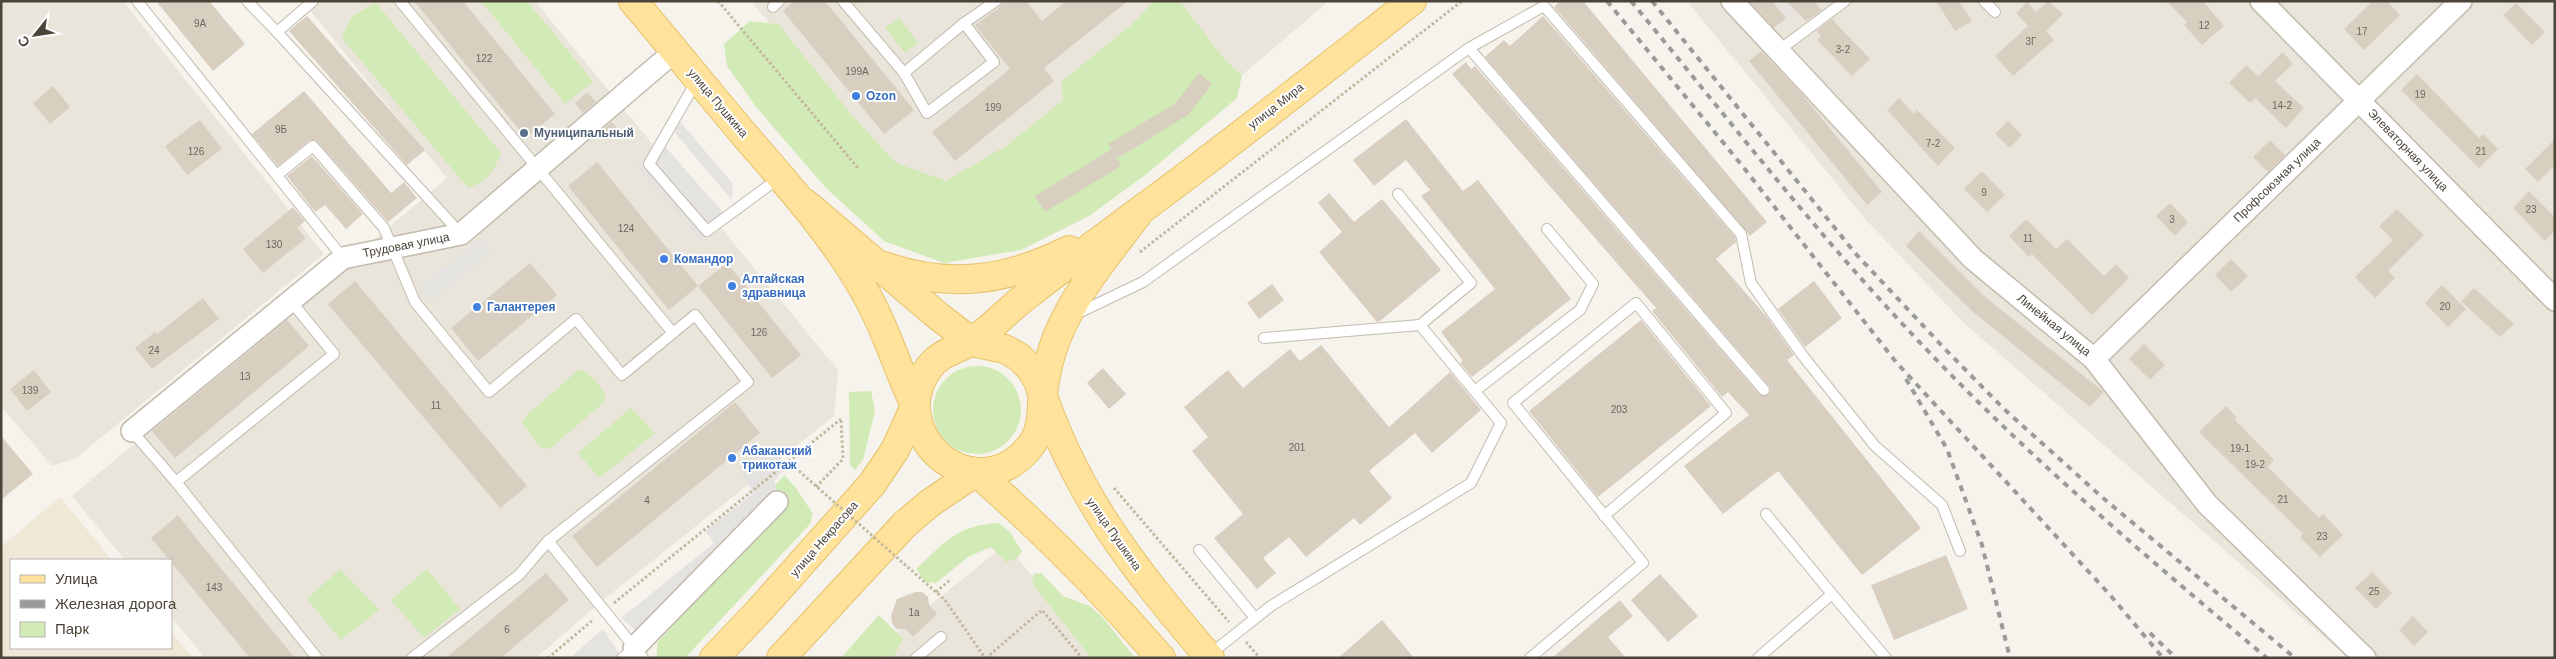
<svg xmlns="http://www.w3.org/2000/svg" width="2556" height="659" font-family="Helvetica,sans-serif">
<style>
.residential{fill:#eae5da}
.industrial{fill:#e6e2dd}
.education{fill:#efe8d6}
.green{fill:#d2eab5}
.parking{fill:#e5e3e0}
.building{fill:#d8cfc1}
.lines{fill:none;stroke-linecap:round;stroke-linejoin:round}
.service-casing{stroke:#c2bbae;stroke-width:12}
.minor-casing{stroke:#c2bbae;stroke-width:24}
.primary-casing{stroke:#e6c16a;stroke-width:30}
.path{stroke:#c4b79f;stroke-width:3;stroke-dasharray:2.5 2.5;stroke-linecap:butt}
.service{stroke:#fff;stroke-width:10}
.minor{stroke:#fff;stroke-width:21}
.primary{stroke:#ffe39c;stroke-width:28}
.rail{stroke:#9a9a9a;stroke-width:4;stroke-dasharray:6 6;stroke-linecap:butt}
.path-bridge{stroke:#c4b79f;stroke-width:3;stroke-dasharray:2.5 2.5;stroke-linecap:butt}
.shop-dot{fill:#3f7fe0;stroke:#fff;stroke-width:2}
.service-dot{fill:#5c6f8a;stroke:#fff;stroke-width:2}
.labels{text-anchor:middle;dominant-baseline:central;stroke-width:4;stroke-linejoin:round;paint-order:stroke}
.number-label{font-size:10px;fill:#6e675b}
.shop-label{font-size:12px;font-weight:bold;fill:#366cbe;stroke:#fff;text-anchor:start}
.street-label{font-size:12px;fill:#4b4439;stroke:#fff}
.service-label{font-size:12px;font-weight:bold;fill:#4e5e75;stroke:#fff;text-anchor:start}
</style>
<rect width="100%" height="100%" fill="#f6f3ec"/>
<g class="residential">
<polygon points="1,1 123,1 324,254 76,458 52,466 1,406"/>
<polygon points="302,1 535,1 838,370 834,416 597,605 536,658 205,658 171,617 171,560 125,560 72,496 447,178"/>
<polygon points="751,1 1329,1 1242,75 1171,15 961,189 893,173"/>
<polygon points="1687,1 2555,1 2555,658 2348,658 1964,323 1867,221"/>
<polygon points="1006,544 1100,658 865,658"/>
</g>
<polygon class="industrial" points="1743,1 1818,1 1803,17 1793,12 1769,32"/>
<polygon class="education" points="60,497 112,560 11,560 11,648 171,648 171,632 193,658 1,658 1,547"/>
<g class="green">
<polygon points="481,1 527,1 593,81 565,104"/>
<polygon points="1154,1 1180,1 1225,60 1242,75 1237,98 1144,176 1089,216 1021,250 944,263 884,241 826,188 756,107 727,66 724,44 750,21 778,24 851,114 896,163 946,181 1006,146 1063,100 1061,82 1131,25"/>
<path d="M376 3 501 153C494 171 487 181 468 188L342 38 352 16Z"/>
<polygon points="899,18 918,43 905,53 885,28"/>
<circle cx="977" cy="410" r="44"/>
<path d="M582 370C592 375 601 386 606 397L603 403 552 447 545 449 539 446 522 423 525 417 576 372Z"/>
<polygon points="871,391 875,411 863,460 855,470 850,465 849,392"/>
<polygon points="631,408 655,433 599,478 578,453"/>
<polygon points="784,475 796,488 813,514 810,524 685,658 657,658 657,643 783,506 775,486"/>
<path d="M998 523 1010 532 1022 552 1017 558 1006 562 991 547 968 557 936 583 925 582 916 569C944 543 957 525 998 523Z"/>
<polygon points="340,569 379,610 341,640 307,599"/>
<polygon points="427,569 460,609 424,638 391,600"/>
<polygon points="1041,573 1063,596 1090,606 1105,620 1135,658 1091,658 1032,583 1034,574"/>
<polygon points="879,615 903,639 894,656 841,658"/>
</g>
<g class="parking">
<polygon points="678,119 733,184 732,200 675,133"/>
<polygon points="661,142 727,217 703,243 637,166"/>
<polygon points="481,238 492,252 430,303 418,288"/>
<polygon points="771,445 786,467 774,482 782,502 653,644 621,618 714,543 705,531 754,493 740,472"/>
<polygon points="603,629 622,658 570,658"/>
</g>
<g class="building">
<polygon points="156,1 209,1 245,44 213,71"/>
<polygon points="414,1 463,1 555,114 526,138"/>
<polygon points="794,1 825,1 914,110 884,134 783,11"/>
<polygon points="1003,1 1026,1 1042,21 1066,1 1128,1 1044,68 1054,81 955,161 932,132 1010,69 975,25 1000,7"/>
<polygon points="1560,1 1583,1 1767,222 1750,236 1554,7"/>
<polygon points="1749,1 1772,1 1786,18 1774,28"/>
<polygon points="1786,1 1814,1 1822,10 1806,21"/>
<polygon points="1936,1 1959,1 1972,21 1955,31"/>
<polygon points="2048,1 2063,14 2046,31 2054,40 2013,76 1995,56 2028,26 2016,13 2027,2 2036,12"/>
<polygon points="2166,1 2203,1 2224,26 2202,45 2184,25 2187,22"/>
<polygon points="2373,1 2387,1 2400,15 2364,50 2344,29"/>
<polygon points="2516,3 2545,32 2532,45 2503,15"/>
<polygon points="307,16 425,150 407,165 289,31"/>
<polygon points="1543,16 1735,237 1736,242 1716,259 1767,317 1794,355 1787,360 1921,528 1862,575 1778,471 1723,514 1684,466 1749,415 1728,392 1722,397 1652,311 1656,308 1452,74 1466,62 1471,69 1475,66 1759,394 1768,395 1771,392 1769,386 1485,57 1504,40 1510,46"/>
<polygon points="1832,19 1870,59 1852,76 1817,40 1821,36 1816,31"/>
<polygon points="1761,51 1801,93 1882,192 1867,205 1749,61"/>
<polygon points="2283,52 2293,64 2275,81 2304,108 2286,128 2255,98 2250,103 2229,83 2246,65 2258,76"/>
<polygon points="1199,73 1212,84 1188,115 1118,158 1108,144 1176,103"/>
<polygon points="2417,74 2479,138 2483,134 2498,149 2479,168 2401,90"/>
<polygon points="53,86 70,107 50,124 33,103"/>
<polygon points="304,91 391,193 404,182 417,198 388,222 316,140 309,141 278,166 252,134"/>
<polygon points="587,92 596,102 583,113 575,103"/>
<polygon points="1899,98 1914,114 1917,110 1955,148 1938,166 1887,110"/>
<polygon points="1406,119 1463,191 1478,180 1571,299 1472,377 1460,363 1463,361 1441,332 1495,289 1421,196 1430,190 1406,160 1374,186 1353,160"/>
<polygon points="200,120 222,149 187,175 165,146"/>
<polygon points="2008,121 2022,135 2010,148 1995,134"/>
<polygon points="612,122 618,130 606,140 600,132"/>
<polygon points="2555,139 2555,165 2538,182 2525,169"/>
<polygon points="2270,140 2285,155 2268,172 2253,157"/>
<polygon points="1112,149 1121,166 1045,212 1035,196"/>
<polygon points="312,156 363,214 346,229 325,205 315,212 287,176"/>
<polygon points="597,162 698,286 669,310 568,186"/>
<polygon points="1982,171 2005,195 1987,212 1964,189"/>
<polygon points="2529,191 2555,217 2555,231 2545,241 2513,208"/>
<polygon points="1329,193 1354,222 1382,199 1441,270 1380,321 1377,322 1319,252 1342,232 1318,203"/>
<polygon points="2170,203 2188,222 2175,236 2156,216"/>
<polygon points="293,207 305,221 297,228 306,238 263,273 243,249"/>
<polygon points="2397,209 2424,235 2388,271 2395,278 2375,298 2355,277 2393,240 2379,226"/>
<polygon points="2026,219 2056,249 2067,239 2104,276 2116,264 2129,278 2092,315 2032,254 2029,257 2009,236"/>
<polygon points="1919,231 1984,296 2104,392 2090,407 1972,311 1906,246"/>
<polygon points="2231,259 2248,276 2231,292 2215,275"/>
<polygon points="530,263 557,295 478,361 451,328"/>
<polygon points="727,263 801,355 772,378 698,286"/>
<polygon points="355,281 527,486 500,508 328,304"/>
<polygon points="1814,281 1842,318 1805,347 1778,309"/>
<polygon points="1272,284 1284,300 1259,319 1247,303"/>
<polygon points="2442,285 2466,309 2448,327 2425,303"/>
<polygon points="2474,288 2514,324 2500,337 2461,301"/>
<polygon points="203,298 219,319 152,369 135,348 155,332 157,334"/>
<polygon points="287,320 309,346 175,458 152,431"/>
<polygon points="1641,320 1711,406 1598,497 1529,411"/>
<polygon points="2144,344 2165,365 2150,380 2129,359"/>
<polygon points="1321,345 1389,427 1450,372 1481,410 1432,453 1415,433 1369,471 1392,498 1360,525 1354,518 1306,557 1289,537 1263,558 1276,573 1257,589 1214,538 1243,514 1192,451 1208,437 1184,407 1228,370 1243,388 1290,349 1300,361"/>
<polygon points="1103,368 1126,394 1109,409 1087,383"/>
<polygon points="34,370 51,392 27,411 10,389"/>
<polygon points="735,402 760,433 597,567 572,536"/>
<polygon points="2226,406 2237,418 2235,420 2274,460 2268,467 2319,518 2323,514 2343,535 2320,557 2300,537 2303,534 2199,432"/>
<polygon points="1,436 33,474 1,500"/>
<polygon points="178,515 196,538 295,658 250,658 151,538"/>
<polygon points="1946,555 1968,609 1894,640 1871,585"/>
<polygon points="2372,572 2392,593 2376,609 2355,588"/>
<polygon points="546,573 569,600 501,658 446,658"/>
<polygon points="1660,574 1698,616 1668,642 1631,600"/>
<polygon points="915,592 922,592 928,597 929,605 937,614 913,637 906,629 896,629 892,623 891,616 897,599"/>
<polygon points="1620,600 1633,616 1608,637 1626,658 1552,658"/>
<polygon points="2413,616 2428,632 2414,646 2399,630"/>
<polygon points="1382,620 1414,658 1338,658"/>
</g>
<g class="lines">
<g class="service-casing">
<g id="service">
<polyline points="137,1 343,258"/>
<polyline points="247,1 277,32 313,1"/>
<polyline points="400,1 673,333 695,315 748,382 548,541"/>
<polyline points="843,1 904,73 927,113 994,62 964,23"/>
<polyline points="1984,1 1995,12"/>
<polyline points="773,7 779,1"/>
<polyline points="277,32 461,234"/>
<polyline points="1469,48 1764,390"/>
<polyline points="1778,51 1845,1"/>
<polyline points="904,73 964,23 996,1"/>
<polyline points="697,80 649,164 707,231 779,178"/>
<polyline points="277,175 313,146 384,228 415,302 489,392 576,319 622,375 673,333"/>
<polyline points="1398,194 1471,283 1420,325"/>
<polyline points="290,300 334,354 176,482 317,658"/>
<polyline points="1074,315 1143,282 1469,48 1544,6 1741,234 1751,283 1803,356 1875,446 1942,505 1960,551"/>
<polyline points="1476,390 1580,310 1593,284 1547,229"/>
<polyline points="132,431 176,482"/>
<polyline points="1199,550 1255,618"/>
<polyline points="1832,594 1886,658"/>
<polyline points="1209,655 1271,606 1471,483 1501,423 1420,325 1264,338"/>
<polyline points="412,658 519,575 548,541 643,658"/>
<polyline points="622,658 634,648"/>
<polyline points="916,658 941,637"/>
<polyline points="1530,658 1643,563 1513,403 1636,303 1726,413 1604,516"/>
<polyline points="1758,658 1832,594 1766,514"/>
</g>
</g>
<g class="minor-casing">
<g id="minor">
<polyline points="1732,1 1973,259 2094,359 2207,504 2365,658"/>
<polyline points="2261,1 2555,300"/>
<polyline points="2094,359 2461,1"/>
<polyline points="132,431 343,258 461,234 675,51"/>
<polyline points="634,648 777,502"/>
</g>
</g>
<g class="primary-casing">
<g id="primary">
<path d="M633 1C672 47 709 93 747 138 788 185 829 231 861 285 884 323 896 365 915 406"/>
<path d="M805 203 938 316 972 342 1005 349 1019 357 1030 368 1038 381C1074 494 1134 569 1210 658"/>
<path d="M1140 211C1111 251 1076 290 1057 337 1050 355 1045 376 1043 394 1040 416 1044 432 1027 450 988 495 922 466 916 411 914 394 922 374 934 362 945 351 959 349 972 341 991 329 1008 310 1026 296 1063 267 1101 240 1138 212 1231 144 1321 72 1412 1"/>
<path d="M884 266C949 289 1007 281 1069 250"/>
<path d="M976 472C1044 531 1102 590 1161 658"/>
<polyline points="714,658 759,611 872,484 895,450 915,406"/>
<polyline points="781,658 905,524 930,503 976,472"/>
</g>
</g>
<g class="path">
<polyline points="718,1 858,168"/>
<polyline points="1140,252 1462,1"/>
<polyline points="786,463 799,471"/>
<polyline points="816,487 843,459 841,419"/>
<polyline points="1114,488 1229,622"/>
<polyline points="936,592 951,579"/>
<polyline points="945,600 985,658"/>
<polyline points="614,603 841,419"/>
<polyline points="1246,642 1260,658"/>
<polyline points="548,658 594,619"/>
<polyline points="986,658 1042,610 1082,658"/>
</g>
<use href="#service" class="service"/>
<use href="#minor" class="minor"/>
<use href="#primary" class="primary"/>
<g class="rail">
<polyline points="1607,1 1740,163 1896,362 2111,596 2163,658"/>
<path d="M1631 1C1723 112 1811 227 1910 332 2020 450 2144 555 2267 658"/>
<polyline points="1652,1 1855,253 1944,348 2004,409 2103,498 2295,658"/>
<polyline points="1906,379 1947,449 1982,545 2010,658"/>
<polyline points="2150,633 2176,658"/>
</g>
<polyline class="path-bridge" points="799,471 945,600"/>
</g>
<g class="shop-dot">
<circle cx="856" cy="96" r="5"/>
<circle cx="664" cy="259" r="5"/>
<circle cx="732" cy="286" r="5"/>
<circle cx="477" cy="307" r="5"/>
<circle cx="732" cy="458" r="5"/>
</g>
<circle class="service-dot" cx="524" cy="133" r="5"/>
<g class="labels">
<g class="number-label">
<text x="200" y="23">9А</text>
<text x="2204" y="25">12</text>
<text x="2362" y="31">17</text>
<text x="2031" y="41">3Г</text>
<text x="1843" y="49">3-2</text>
<text x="484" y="58">122</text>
<text x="857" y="71">199А</text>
<text x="2420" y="94">19</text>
<text x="2282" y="105">14-2</text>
<text x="993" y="107">199</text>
<text x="281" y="129">9Б</text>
<text x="1933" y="143">7-2</text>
<text x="196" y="151">126</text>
<text x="2481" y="151">21</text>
<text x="1984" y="192">9</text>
<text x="2531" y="209">23</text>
<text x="2172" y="219">3</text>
<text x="626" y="228">124</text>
<text x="2028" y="238">11</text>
<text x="274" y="244">130</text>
<text x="2445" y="306">20</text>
<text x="759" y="332">126</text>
<text x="154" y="350">24</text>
<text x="245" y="376">13</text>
<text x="30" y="390">139</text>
<text x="436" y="405">11</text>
<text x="1619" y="409">203</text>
<text x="1297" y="447">201</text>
<text x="2240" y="448">19-1</text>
<text x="2255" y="464">19-2</text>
<text x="2283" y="499">21</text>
<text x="647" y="500">4</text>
<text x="2322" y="536">23</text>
<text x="214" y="587">143</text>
<text x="2374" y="591">25</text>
<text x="914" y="612">1а</text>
<text x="507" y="629">6</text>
</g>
<g class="shop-label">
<text x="866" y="96">Ozon</text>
<text x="674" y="259">Командор</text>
<text x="742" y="279">Алтайская<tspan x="742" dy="14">здравница</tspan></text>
<text x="487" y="307">Галантерея</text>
<text x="742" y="451">Абаканский<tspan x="742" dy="14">трикотаж</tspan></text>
</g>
<g class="street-label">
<text transform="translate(718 103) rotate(50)">улица Пушкина</text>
<text transform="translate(1276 106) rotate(-38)">улица Мира</text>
<text transform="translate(2408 150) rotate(46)">Элеваторная улица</text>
<text transform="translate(2277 180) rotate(-44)">Профсоюзная улица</text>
<text transform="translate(406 245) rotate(-11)">Трудовая улица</text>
<text transform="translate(2054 325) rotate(39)">Линейная улица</text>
<text transform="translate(1114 534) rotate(55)">улица Пушкина</text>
<text transform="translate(824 539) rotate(-49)">улица Некрасова</text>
</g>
<g class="service-label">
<text x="534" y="133">Муниципальный</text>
</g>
</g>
<rect width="2556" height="659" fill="none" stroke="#4b4439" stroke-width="5"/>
<rect x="10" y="559" width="162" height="90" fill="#ffffff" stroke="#b7b4b0"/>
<rect x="20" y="575" width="25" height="8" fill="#ffe39c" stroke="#b7b4b0"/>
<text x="55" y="584" font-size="15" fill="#4b4439">Улица</text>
<rect x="20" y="600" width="25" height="8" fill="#9a9a9a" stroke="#b7b4b0"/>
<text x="55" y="609" font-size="15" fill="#4b4439">Железная дорога</text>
<rect x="20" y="622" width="25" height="15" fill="#d2eab5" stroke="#b7b4b0"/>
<text x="55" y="634" font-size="15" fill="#4b4439">Парк</text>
<g transform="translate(35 35) rotate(240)" stroke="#ffffff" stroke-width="4" paint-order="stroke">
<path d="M0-4L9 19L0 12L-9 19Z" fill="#4b4439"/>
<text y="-8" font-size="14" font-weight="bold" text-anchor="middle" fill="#4b4439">С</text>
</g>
</svg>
